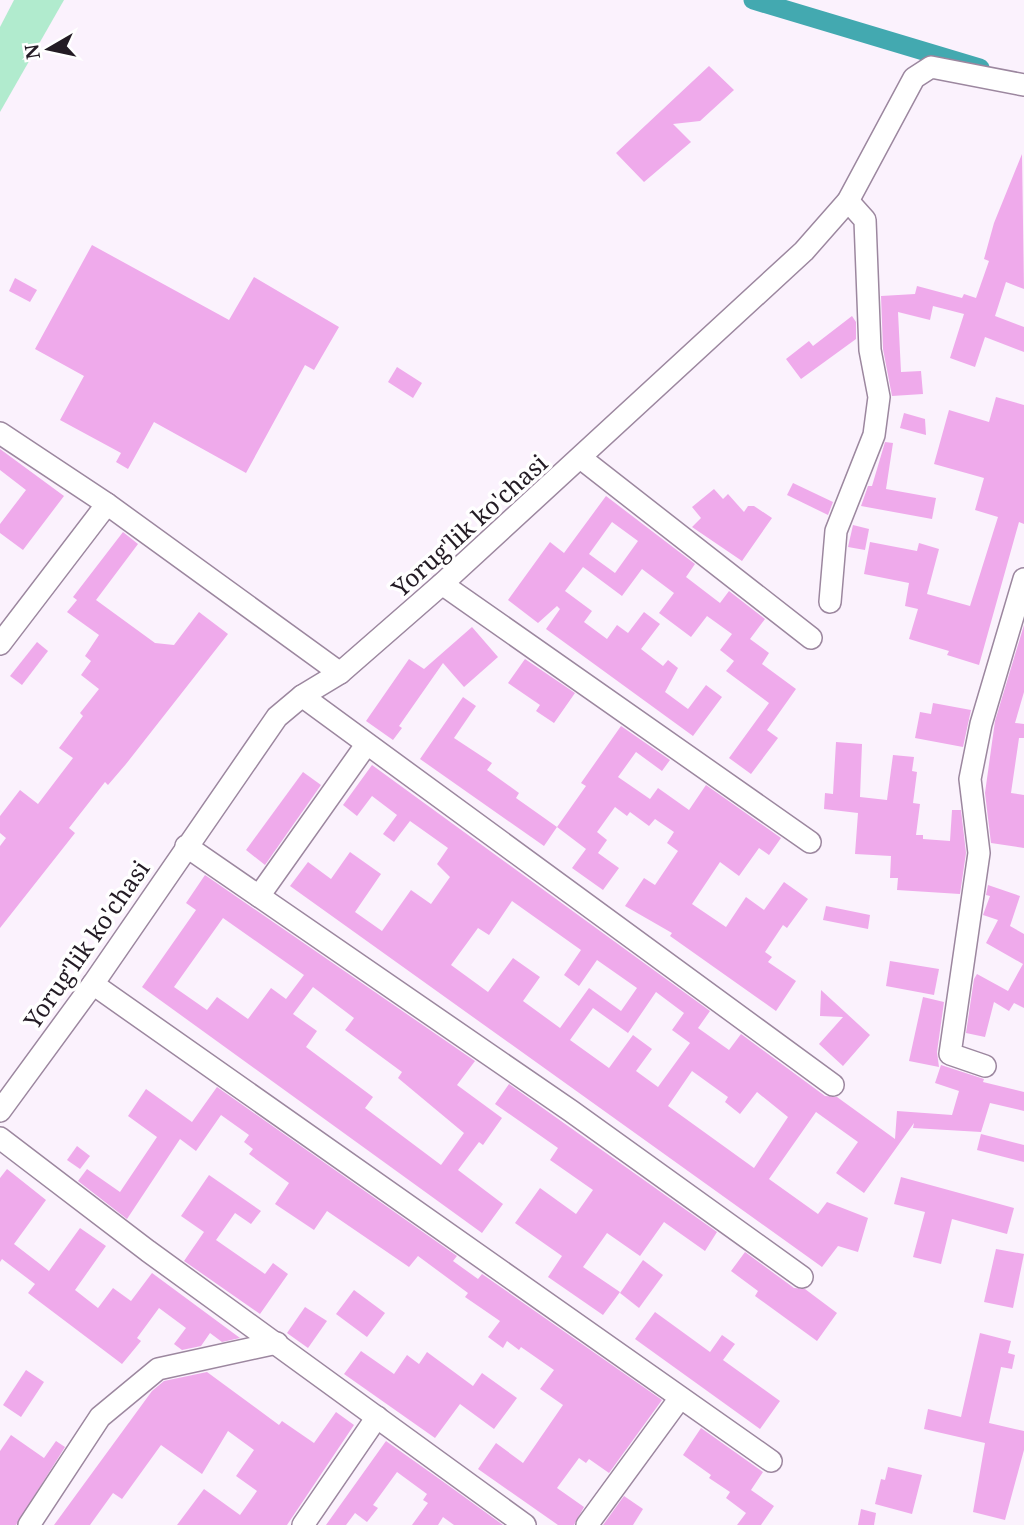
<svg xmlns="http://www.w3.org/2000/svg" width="1024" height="1525" font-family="'Noto Serif',serif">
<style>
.green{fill:#b1ebce}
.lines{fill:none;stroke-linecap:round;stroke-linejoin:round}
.canal{stroke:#43a9b0;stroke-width:19}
.building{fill:#efaaeb;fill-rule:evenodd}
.minor-casing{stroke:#9c879f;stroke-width:24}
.minor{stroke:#fff;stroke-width:21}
.labels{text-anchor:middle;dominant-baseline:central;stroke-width:7;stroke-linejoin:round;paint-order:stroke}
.street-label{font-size:24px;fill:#231b24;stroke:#fff}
</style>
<rect width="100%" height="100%" fill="#fbf2fd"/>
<polygon class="green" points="14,0 64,0 0,112 0,27"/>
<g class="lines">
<polyline class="canal" points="753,0 980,68"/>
</g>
<g class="building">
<polygon points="709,66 734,90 700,121 673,124 691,142 644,182 616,153"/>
<polygon points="1022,154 1024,289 1006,282 995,316 1024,327 1024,352 985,337 975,367 950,358 964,314 933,306 930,320 898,312 901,372 921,371 923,394 892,396 883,349 881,296 915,294 917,286 962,298 964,294 976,298 989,261 984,259 994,223"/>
<polygon points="92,245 229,320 254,277 339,327 314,370 305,365 246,473 154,422 128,469 116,462 121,453 60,420 84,376 35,349"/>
<polygon points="15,278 37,290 30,302 9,291"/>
<polygon points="852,316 856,322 856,339 801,379 786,359 809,341 813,346"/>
<polygon points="397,367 422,383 413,398 388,382"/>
<polygon points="996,397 1024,405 1024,524 1019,522 979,665 947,655 949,651 909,639 918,609 905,606 909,583 864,574 870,542 917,551 919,543 939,549 927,594 970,606 998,517 975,510 984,478 934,464 949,410 989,422"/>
<polygon points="904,413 925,419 926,435 900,428"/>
<polygon points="885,442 893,443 886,489 936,498 932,519 861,506 868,486 872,486"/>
<polygon points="0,449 64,496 23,550 0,533 0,524 26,490 0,470"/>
<polygon points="793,483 833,502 828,515 787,495"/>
<polygon points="714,489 723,499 728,494 744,512 748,506 754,506 772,518 742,561 692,527 701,518 692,507"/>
<path d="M606 496 695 564 686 577 720 603 729 591 765 619 750 639 769 653 762 664 796 689 767 730 778 738 751 774 729 758 769 703 726 671 734 661 720 650 732 634 707 616 691 637 659 613 674 593 642 569 622 596 583 567 565 591 592 611 584 622 607 639 617 625 628 633 644 612 660 624 641 649 663 666 668 660 678 668 665 692 688 709 706 685 722 697 693 736 546 629 560 609 557 606 538 623 508 600 550 542 564 553ZM612 522 638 541 615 573 589 554Z"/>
<polygon points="853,525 869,529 865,550 848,547"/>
<polygon points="123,532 138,544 96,600 155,643 174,645 199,612 228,634 126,764 108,785 105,782 69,828 75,833 0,928 0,846 6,838 0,833 0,816 20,790 38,804 73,758 59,748 83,716 80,713 99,689 81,675 91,661 85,656 99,635 67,612 77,600 73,597"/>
<polygon points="1024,625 1024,692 1015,723 1024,724 1024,738 1019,738 1011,793 1024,795 1024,848 991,843 985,793 995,721"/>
<polygon points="472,627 498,657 464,687 443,663 399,726 402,728 393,740 366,721 409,659 424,669"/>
<polygon points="37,642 48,651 22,685 10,676"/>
<polygon points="525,659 575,693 554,723 536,711 540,705 508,683"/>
<polygon points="463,697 476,706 454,738 492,763 487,770 519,793 516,798 557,827 586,786 581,783 621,726 670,760 662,771 636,752 618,777 650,799 658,788 689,810 706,785 781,838 769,855 759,848 739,876 720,862 692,904 726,927 746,897 764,910 784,882 808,899 787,928 783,925 765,952 772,957 768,962 796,981 776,1011 670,936 672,933 625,906 644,878 655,885 678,851 667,843 674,832 655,819 649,826 630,812 627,816 615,807 597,832 607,840 598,853 619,868 603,890 572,868 586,849 557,827 544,846 420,759"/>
<polygon points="933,703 971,710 963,747 915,738 920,712 931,714"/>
<polygon points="836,742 862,744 860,797 887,800 893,755 914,757 912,771 917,772 913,803 920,804 916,835 923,835 923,839 950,841 952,810 961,810 966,853 960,894 897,890 898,878 890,878 891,856 855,854 858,813 824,809 825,793 833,794"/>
<path d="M372 765 710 1011 698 1028 729 1050 741 1034 825 1096 837 1097 895 1139 897 1111 952 1115 959 1091 935 1083 941 1065 984 1079 983 1082 1024 1092V1111L990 1103 981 1132 913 1128 914 1123 864 1193 836 1173 858 1142 816 1112 769 1179 818 1214 827 1202 868 1218 858 1252 838 1246 822 1267 290 886 308 862 331 879 350 852 381 874 355 912 382 931 411 890 431 904 450 877 437 864 448 848 410 821 394 842 383 834 397 815 372 796 357 816 343 805ZM512 901 581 950 564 975 579 986 597 960 637 988 621 1011 589 988 560 1028 523 1001 540 977 513 958 488 992 451 965 478 928 489 935ZM656 992 684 1013 672 1030 690 1043 658 1087 636 1071 652 1049 633 1035 609 1068 570 1040 593 1008 628 1033ZM692 1071 728 1097 725 1102 740 1114 757 1092 788 1117 754 1168 668 1106Z"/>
<polygon points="303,772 321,785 265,865 246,850"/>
<path d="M205 875 475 1061 457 1085 502 1118 483 1145 479 1142 458 1170 503 1204 482 1233 142 987 196 910 186 903ZM223 918 304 975 286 999 271 988 248 1019 217 997 207 1010 174 987ZM313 987 354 1018 345 1030 402 1072 398 1078 464 1133 441 1165 365 1108 373 1097 306 1047 317 1031 293 1014Z"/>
<polygon points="988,885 1020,896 1010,926 1024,934 1024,1008 1014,1003 1009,1011 994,1002 985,1037 966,1033 974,979 977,974 1008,991 1023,964 986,943 998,920 983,915 990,896 986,895"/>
<polygon points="826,906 870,915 868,929 823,920"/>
<polygon points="890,961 939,969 934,995 886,986"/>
<polygon points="821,990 870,1035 843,1066 819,1044 843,1017 820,1016"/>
<polygon points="923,997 944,1002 937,1052 939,1067 909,1061"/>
<polygon points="509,1084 717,1232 705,1251 664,1222 640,1256 607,1233 583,1267 620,1292 603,1315 548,1277 562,1256 515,1223 540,1188 576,1214 593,1190 550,1160 558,1148 495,1104"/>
<polygon points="217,1087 457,1256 453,1261 478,1279 482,1274 662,1400 609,1473 589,1459 586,1463 579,1458 557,1488 584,1507 574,1525 558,1525 478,1469 496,1443 523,1463 563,1405 540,1389 554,1370 521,1347 519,1350 507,1341 503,1348 488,1337 500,1321 465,1297 468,1293 418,1256 409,1267 327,1211 314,1230 275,1204 289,1183 249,1154 253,1149 244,1142 249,1135 221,1115 196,1151 180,1139 127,1219 78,1181 87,1169 120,1192 157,1137 128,1116 146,1089 192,1122"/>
<polygon points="981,1134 1024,1145 1024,1162 977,1150"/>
<polygon points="77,1146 90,1156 80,1169 67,1160"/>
<polygon points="7,1169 46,1200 14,1244 49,1271 80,1228 106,1246 75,1290 98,1308 113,1288 131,1301 152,1273 240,1338 222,1342 210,1333 201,1346 182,1350 174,1344 186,1328 159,1308 137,1338 141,1341 122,1364 28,1293 35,1284 2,1259 0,1262 0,1178"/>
<polygon points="209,1175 261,1211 251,1224 235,1213 216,1240 265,1274 273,1263 288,1274 260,1314 184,1261 204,1232 181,1216"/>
<polygon points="901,1177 1014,1208 1007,1234 952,1219 941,1264 913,1257 925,1212 894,1204"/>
<polygon points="996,1249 1024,1254 1013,1308 984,1302"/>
<polygon points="745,1252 794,1288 805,1289 837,1313 817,1341 755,1296 758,1291 731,1271"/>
<polygon points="643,1260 663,1275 639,1308 620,1293"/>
<polygon points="354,1290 385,1313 367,1337 336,1314"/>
<polygon points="305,1307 327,1321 308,1348 287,1333"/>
<polygon points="655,1312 710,1352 722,1335 735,1344 723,1360 780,1401 760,1429 635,1339"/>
<polygon points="980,1333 1011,1341 1008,1353 1015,1355 1012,1369 1001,1367 989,1423 1024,1431 1024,1450 1005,1520 973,1512 985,1443 924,1429 928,1409 961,1417"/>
<polygon points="361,1351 394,1374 407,1355 419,1364 427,1352 473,1386 482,1373 517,1398 494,1429 460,1404 435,1438 344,1374"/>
<polygon points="26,1370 44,1382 21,1417 3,1405"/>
<polygon points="207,1372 279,1425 282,1421 314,1443 336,1412 354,1425 287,1525 177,1525 204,1489 240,1515 257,1491 236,1476 254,1450 228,1431 202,1474 161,1445 122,1499 113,1493 90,1525 54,1525 152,1391 164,1381"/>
<polygon points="701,1428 763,1472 751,1490 774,1506 761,1525 737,1525 746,1513 726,1498 730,1492 709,1478 711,1475 683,1455"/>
<polygon points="11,1435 44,1458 56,1441 65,1447 16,1525 0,1525 0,1451"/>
<polygon points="386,1441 445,1483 503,1525 454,1525 443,1517 438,1525 412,1525 428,1503 423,1500 427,1494 397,1472 373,1505 378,1508 367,1522 355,1513 346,1525 326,1525"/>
<polygon points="888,1467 922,1475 912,1514 875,1504 881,1479 885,1480"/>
<polygon points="624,1496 643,1509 633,1525 603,1525"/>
<polygon points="861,1509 876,1513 874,1525 858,1525"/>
</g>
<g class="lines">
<g class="minor-casing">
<g id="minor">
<polyline points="0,433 107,504 340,673"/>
<polyline points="582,459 811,638"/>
<polyline points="442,584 810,842"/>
<polyline points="830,602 836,531 874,435 879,397 870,350 865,220 848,201"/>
<polyline points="0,644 107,504"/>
<polyline points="302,696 833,1085"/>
<polyline points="186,846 571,1111 802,1277"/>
<polyline points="259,896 366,745"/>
<polyline points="93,984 771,1461"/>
<polyline points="985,1066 950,1054 979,853 970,779 981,724 1024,579"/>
<polyline points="0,1111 93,984 277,717 302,696 340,673 442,584 804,251 848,201 914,78 931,67 1024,85"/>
<polyline points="0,1138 148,1251 525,1525"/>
<polyline points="29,1525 100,1417 158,1369 277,1343"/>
<polyline points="303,1525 377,1417"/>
<polyline points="587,1525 680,1398"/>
</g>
</g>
<use href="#minor" class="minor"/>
</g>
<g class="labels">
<g class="street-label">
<text transform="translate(469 525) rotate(-42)">Yorug'lik ko'chasi</text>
<text transform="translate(86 944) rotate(-55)">Yorug'lik ko'chasi</text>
</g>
</g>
<g transform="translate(49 49) rotate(261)" stroke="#ffffff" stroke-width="5" paint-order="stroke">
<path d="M0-5L12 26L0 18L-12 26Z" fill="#231b24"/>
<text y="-10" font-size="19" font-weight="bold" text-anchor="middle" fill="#231b24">N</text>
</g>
</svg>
